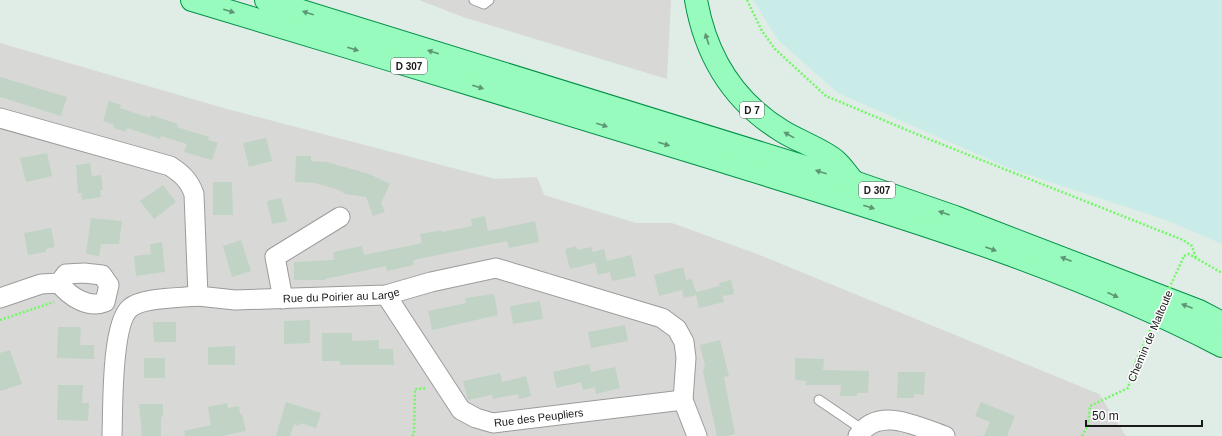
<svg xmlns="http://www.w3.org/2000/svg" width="1222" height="436" font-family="Arial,sans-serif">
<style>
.residential{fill:#d8d9d7}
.farmland{fill:#caece8}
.building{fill:#c0d3c5}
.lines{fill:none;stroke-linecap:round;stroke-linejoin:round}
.service-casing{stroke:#9b9b9b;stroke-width:11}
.minor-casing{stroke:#9b9b9b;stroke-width:21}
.primary-casing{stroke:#019046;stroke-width:24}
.path{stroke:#71f865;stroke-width:2.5;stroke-dasharray:2 2;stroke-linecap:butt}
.service{stroke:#fff;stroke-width:9}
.minor{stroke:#fff;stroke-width:19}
.primary{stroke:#96fbbc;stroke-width:22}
.path-bridge{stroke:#71f865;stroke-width:2.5;stroke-dasharray:2 2;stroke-linecap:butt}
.oneway{fill:#5e9673}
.labels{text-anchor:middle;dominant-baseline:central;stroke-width:3;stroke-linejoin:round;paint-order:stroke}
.shield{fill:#fff;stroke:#5f5f5f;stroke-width:1}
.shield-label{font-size:10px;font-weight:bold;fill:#1a1a1a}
.street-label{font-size:11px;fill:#1a1a1a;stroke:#fff}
</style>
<rect width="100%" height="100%" fill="#e0ece6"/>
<g class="residential">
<polygon points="419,0 671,0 667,79 463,17"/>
<polygon points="0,43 227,109 495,179 537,177 544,195 636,223 672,223 757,254 1099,394 1126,436 0,436"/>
</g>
<polygon class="farmland" points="753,0 1222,0 1222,244 1166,220 1011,169 838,93 778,40"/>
<g class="building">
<polygon points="0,77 67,97 61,116 0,97"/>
<polygon points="109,101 121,105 120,108 150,118 151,115 178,124 177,127 209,137 208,140 218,143 212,160 184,152 187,144 161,136 160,139 127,128 125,132 114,128 114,125 103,121"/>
<polygon points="266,138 272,161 249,167 243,143"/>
<polygon points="47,153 52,176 26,182 20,158"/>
<polygon points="296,156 311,156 311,161 327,162 369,174 390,184 381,203 385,212 373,216 366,197 345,194 339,190 315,183 295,182"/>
<polygon points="90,163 92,176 101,175 103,190 100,190 101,197 82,200 81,193 78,193 76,165"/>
<polygon points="213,182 232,182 233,215 213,215"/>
<polygon points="163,185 176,202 154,219 140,201"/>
<polygon points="281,198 287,221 272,224 267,201"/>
<polygon points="485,216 488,231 535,221 539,242 509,248 507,241 413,260 414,265 387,271 386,266 325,279 325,280 294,280 294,262 334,260 333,252 362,246 364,255 422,243 420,234 442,230 442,232 472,226 471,219"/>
<polygon points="91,218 122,221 119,244 101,244 99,256 86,254"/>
<polygon points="51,228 55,247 46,249 46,252 28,255 24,233"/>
<polygon points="241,240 251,271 232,277 223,246"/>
<polygon points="162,242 165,272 136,276 134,256 151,254 150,244"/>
<polygon points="576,246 578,250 591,247 593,252 604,249 607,261 631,255 636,276 612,281 610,272 598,275 595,263 570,269 565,249"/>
<polygon points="683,267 686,280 692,279 696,292 720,286 719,283 731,280 734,294 723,296 721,292 724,302 699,308 696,295 684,298 682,290 659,296 654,275"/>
<polygon points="494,294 498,315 432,330 428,311 466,303 465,298"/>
<polygon points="540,301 543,319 513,324 510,306"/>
<polygon points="310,320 310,343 284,344 284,321"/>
<polygon points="153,322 176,322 176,342 154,342"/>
<polygon points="625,325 628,341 591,348 588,332"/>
<polygon points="58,327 81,327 80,345 94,345 94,359 57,358"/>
<polygon points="322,333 352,333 352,341 379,340 379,349 393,349 394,365 340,365 340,361 322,361"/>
<polygon points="720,340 729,376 724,377 735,434 726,436 717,436 703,372 705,365 700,345"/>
<polygon points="235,346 235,365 208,365 208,347"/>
<polygon points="10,350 22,384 0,391 0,353"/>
<rect x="144" y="358" width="21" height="20"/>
<polygon points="795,358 824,359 823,370 869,371 868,393 857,393 857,396 840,396 841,385 806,385 806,381 795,380"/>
<polygon points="589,364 591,372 615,367 620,388 596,394 595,387 583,390 581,382 557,388 553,372"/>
<polygon points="898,372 925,372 924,395 914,394 914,398 897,398"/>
<polygon points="500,373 502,382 526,376 531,396 519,399 518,394 493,399 492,395 468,400 463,381"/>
<polygon points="58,385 83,385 82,403 89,403 88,421 57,420"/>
<polygon points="286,402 321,413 316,428 300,423 299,426 294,424 290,436 276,436"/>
<polygon points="981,402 1015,416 1007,436 984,436 990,422 975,416"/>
<polygon points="227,403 228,408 239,406 240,414 242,414 246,431 222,436 185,436 184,431 211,425 208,407"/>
<polygon points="139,404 163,404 163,415 161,418 161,436 142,436"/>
</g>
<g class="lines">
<g class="service-casing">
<g id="service">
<polyline points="474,0 484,4 489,0"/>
<polyline points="819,400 863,430"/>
</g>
</g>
<g class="minor-casing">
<g id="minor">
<path id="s1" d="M0 118 170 166C182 174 189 180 194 194L198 296 235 300 386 295 431 282 496 268 662 318 677 329 684 342 686 358 683 400 697 436"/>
<path id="s2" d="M386 295 461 410 476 418 493 423 683 400"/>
<path d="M0 298 41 284 59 283 66 274 84 273 102 275 109 285 105 302C88 309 69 296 59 283"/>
<polyline points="283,299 275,257 340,217"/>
<path d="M112 436C113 410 111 324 130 308 143 297 181 298 198 296"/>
<path d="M858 436C879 405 918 427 945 436"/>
</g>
</g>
<g class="primary-casing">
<g id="primary">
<path d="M192 0C370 53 547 108 725 162 892 214 1067 265 1222 346"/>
<polyline points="266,0 854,182 955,217 1199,311 1222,323"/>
<path d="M696 0C706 57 733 101 782 131 798 141 824 150 836 161 843 167 848 176 854 182"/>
</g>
</g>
<g class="path">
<polyline points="747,0 762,31 775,49 826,96 926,138 1183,240 1192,246 1196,258"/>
<polyline points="1184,256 1189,254 1222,273"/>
<polyline points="0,320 54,302"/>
<polyline points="412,436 414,434 415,389 427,388"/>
<polyline points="1082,436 1088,425 1090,406 1128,388 1136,361"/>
</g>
<use href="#service" class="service"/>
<use href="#minor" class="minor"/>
<use href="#primary" class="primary"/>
<polyline class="path-bridge" points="1136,361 1184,256"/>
</g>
<defs><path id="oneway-solid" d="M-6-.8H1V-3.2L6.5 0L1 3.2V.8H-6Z"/></defs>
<g class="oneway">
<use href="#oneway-solid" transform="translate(229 11) rotate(17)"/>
<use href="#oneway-solid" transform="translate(308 13) rotate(-163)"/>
<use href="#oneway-solid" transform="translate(707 39) rotate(-108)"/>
<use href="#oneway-solid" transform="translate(353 49) rotate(17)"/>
<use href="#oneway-solid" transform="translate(433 52) rotate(-163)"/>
<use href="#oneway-solid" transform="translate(478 87) rotate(17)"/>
<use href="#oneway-solid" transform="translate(602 125) rotate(17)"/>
<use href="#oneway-solid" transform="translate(789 135) rotate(-151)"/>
<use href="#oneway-solid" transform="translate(664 144) rotate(17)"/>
<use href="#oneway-solid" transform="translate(821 172) rotate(-163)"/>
<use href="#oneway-solid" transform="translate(869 207) rotate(18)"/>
<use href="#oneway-solid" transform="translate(944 213) rotate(-161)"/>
<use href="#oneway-solid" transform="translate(991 249) rotate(20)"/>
<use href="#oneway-solid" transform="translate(1066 259) rotate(-159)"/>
<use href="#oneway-solid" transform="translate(1113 295) rotate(24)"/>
<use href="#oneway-solid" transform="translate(1187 306) rotate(-159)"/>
</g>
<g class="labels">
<g class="shield">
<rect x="391" y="58" width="36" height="16" rx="3"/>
<rect x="740" y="102" width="24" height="16" rx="3"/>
<rect x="859" y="182" width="36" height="16" rx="3"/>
</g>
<g class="shield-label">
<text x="409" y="66">D 307</text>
<text x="752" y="110">D 7</text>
<text x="877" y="190">D 307</text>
</g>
<g class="street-label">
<text stroke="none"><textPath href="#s1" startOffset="460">Rue du Poirier au Large</textPath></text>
<text transform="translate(1150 336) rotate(-67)">Chemin de Maltoute</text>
<text stroke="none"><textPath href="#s2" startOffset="218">Rue des Peupliers</textPath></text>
</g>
</g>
<path d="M1086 420v6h116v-6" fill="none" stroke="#1a1a1a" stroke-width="2"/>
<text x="1092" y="420" font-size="12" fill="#1a1a1a" stroke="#ffffff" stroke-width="3" paint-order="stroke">50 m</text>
</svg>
